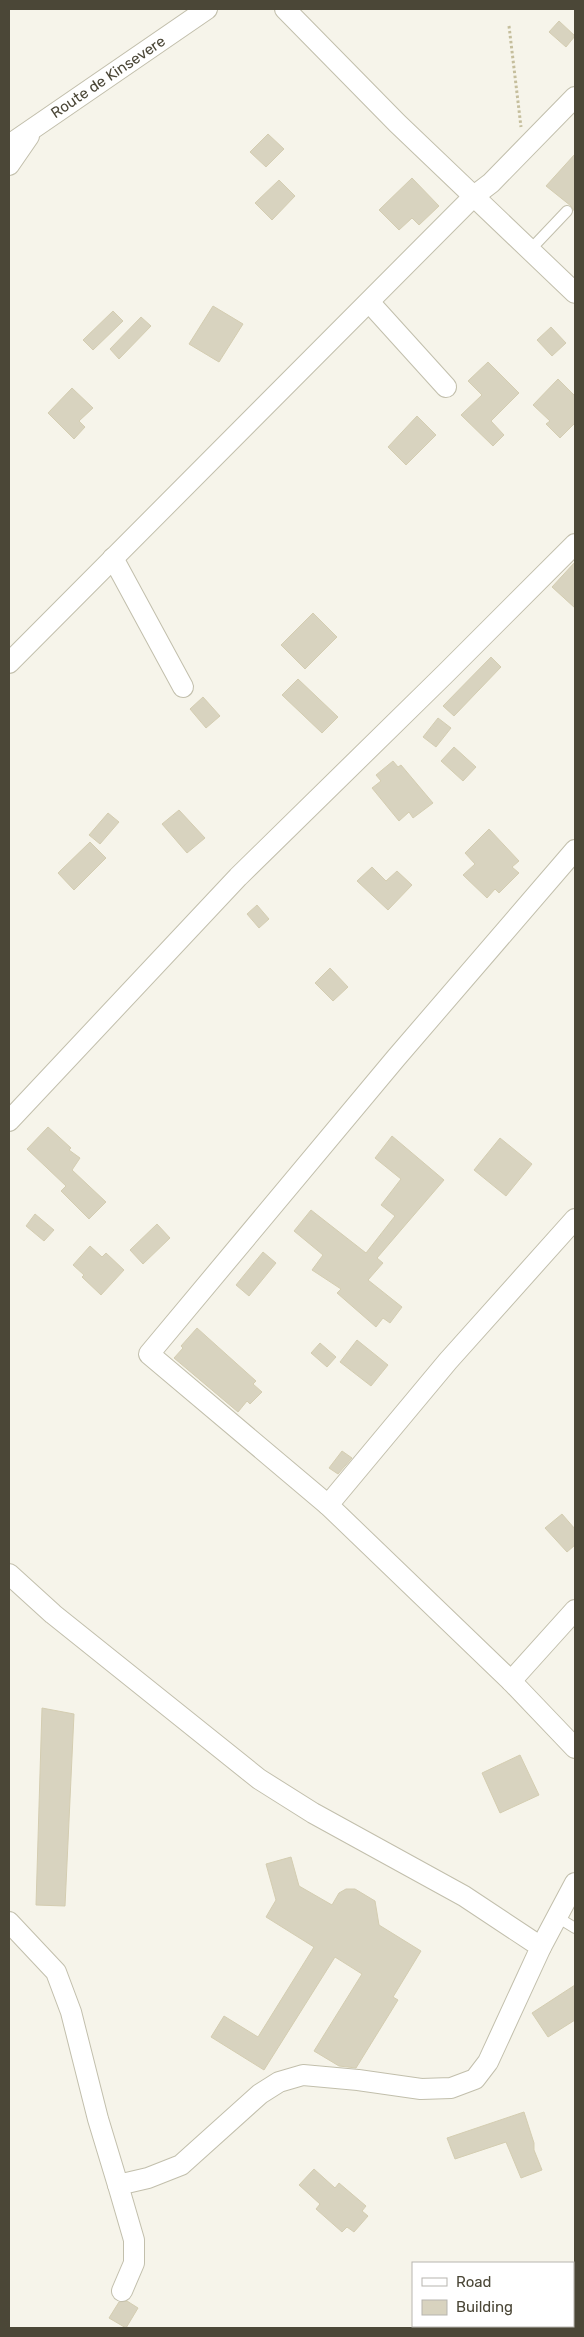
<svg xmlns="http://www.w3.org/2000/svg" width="584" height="2337" font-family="Rubik,sans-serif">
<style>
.building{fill:#d8d3bf;stroke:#d4cdb1}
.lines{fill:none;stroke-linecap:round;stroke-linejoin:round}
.lane-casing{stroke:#c2bfac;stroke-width:12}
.street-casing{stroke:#c2bfac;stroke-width:22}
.path{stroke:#c5be9c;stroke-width:3;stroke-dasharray:2.5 2.5;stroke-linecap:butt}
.lane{stroke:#fff;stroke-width:10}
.street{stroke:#fff;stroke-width:20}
.labels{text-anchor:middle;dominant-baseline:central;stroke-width:5;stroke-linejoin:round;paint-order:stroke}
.street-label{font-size:15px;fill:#4b4737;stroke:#fff}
</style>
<rect width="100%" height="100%" fill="#f6f4ea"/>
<g class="building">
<polygon points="559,21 575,36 566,47 549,32"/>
<polygon points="268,134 284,149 266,167 250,152"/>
<polygon points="575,154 575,212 571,206 546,186"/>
<polygon points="412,178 439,206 419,225 412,218 399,230 379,210"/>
<polygon points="279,180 295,196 272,220 255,203"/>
<polygon points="213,306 243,324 219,362 189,344"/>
<polygon points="113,311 123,321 93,350 83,340"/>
<polygon points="141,317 151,326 119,359 110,349"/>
<polygon points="551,327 566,343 552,356 537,340"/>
<polygon points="488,362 519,393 491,421 504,435 493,446 461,415 482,395 468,381"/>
<polygon points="558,379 575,396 575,423 560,438 546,424 550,421 533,405"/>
<polygon points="72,388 93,408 79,421 85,427 74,439 48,413"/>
<polygon points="417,416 436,435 406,465 388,447"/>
<polygon points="575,562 575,608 552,587"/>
<polygon points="313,613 337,637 305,669 281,645"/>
<polygon points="491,657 501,667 454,716 443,706"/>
<polygon points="298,679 338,717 322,733 282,695"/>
<polygon points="203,697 220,716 206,728 190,709"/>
<polygon points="438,718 451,728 436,747 423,737"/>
<polygon points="454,747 476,767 463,781 441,761"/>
<polygon points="393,761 398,767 401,765 433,803 413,818 409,812 399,821 372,788 381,781 376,775"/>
<polygon points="179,810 205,838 187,853 162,824"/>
<polygon points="108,813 119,822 100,844 89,835"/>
<polygon points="489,829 519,861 512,867 519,873 499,893 495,889 487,898 463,875 475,864 465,853"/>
<polygon points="90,842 106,858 74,890 58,873"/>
<polygon points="372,867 386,881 397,871 412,885 388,910 357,881"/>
<polygon points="257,905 269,919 259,928 247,914"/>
<polygon points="330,968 348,987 333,1001 315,983"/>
<polygon points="48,1127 71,1148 69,1150 80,1158 72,1170 106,1202 89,1219 61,1191 66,1186 27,1149"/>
<polygon points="392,1136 444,1180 377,1258 383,1263 368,1280 402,1307 390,1323 383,1318 376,1327 337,1293 341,1289 312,1270 323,1255 294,1231 311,1210 366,1253 395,1216 381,1205 401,1179 375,1158"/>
<polygon points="500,1138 532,1164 506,1196 474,1170"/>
<polygon points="35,1214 54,1230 44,1241 26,1226"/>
<polygon points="157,1224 170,1238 143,1264 130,1250"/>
<polygon points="90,1246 102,1257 106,1253 124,1270 101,1295 82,1277 84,1275 73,1265"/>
<polygon points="263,1252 276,1263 249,1296 236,1285"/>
<polygon points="197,1328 256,1381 253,1384 262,1392 250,1404 247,1401 238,1412 174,1358 183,1348 181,1346"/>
<polygon points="357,1340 388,1365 371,1386 340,1362"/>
<polygon points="320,1343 336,1357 327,1367 311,1353"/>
<polygon points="342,1451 352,1458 338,1474 329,1468"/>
<polygon points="562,1514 575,1529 575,1545 567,1552 545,1528"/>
<polygon points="42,1708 74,1714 65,1906 36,1905"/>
<polygon points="520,1755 539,1795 500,1813 482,1773"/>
<polygon points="291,1857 299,1886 332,1905 339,1893 346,1889 355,1889 375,1901 379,1925 421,1951 393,1997 398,2000 356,2068 339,2066 314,2051 362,1974 335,1957 264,2070 211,2037 224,2016 258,2037 314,1947 266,1917 276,1900 266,1864"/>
<polygon points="575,1985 575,2020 548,2037 532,2013"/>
<polygon points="524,2112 534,2143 534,2150 542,2170 521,2178 506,2142 455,2159 447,2138"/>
<polygon points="314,2169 335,2188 339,2183 366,2206 362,2211 368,2216 354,2232 347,2227 342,2232 316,2209 320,2204 299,2185"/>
<polygon points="127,2301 138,2308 126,2328 109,2318 119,2302"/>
</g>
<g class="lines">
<g class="lane-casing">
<g id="lane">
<polyline points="530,250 567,211"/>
<polyline points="557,1917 575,1928"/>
</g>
</g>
<g class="street-casing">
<g id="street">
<polyline points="285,9 397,123 575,293"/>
<polyline points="9,145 207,9"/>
<polyline points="9,165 29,136"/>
<polyline points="370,303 446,387"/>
<polyline points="113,558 183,687"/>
<polyline points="9,663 474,196 491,183 575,97"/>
<polyline points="575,850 396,1058 149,1354 328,1505 511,1681 575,1748"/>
<polyline points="9,1121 238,877 446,673 575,544"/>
<polyline points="328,1505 448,1361 575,1219"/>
<polyline points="9,1574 53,1614 259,1779 313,1813 464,1896 541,1947 488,2062 475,2079 451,2088 421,2089 358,2080 303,2075 279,2082 260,2094 181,2165 148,2178 118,2185 98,2119 71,2012 56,1972 9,1922"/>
<polyline points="511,1681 575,1610"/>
<polyline points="541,1947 575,1883"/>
<polyline points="118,2185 134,2240 134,2263 122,2291"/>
</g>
</g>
<polyline class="path" points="509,26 521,127"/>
<use href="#lane" class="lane"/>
<use href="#street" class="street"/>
</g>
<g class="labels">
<g class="street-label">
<text transform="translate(108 77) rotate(-34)">Route de Kinsevere</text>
</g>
</g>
<rect width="584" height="2337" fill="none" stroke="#4b4737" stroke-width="20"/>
<rect x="412" y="2262" width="162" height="65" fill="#ffffff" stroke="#b7b5af"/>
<rect x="422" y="2278" width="25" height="8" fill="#ffffff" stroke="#b7b5af"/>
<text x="456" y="2287" font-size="15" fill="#4b4737">Road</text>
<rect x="422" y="2300" width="25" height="15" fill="#d8d3bf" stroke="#b7b5af"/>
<text x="456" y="2312" font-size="15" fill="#4b4737">Building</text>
</svg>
